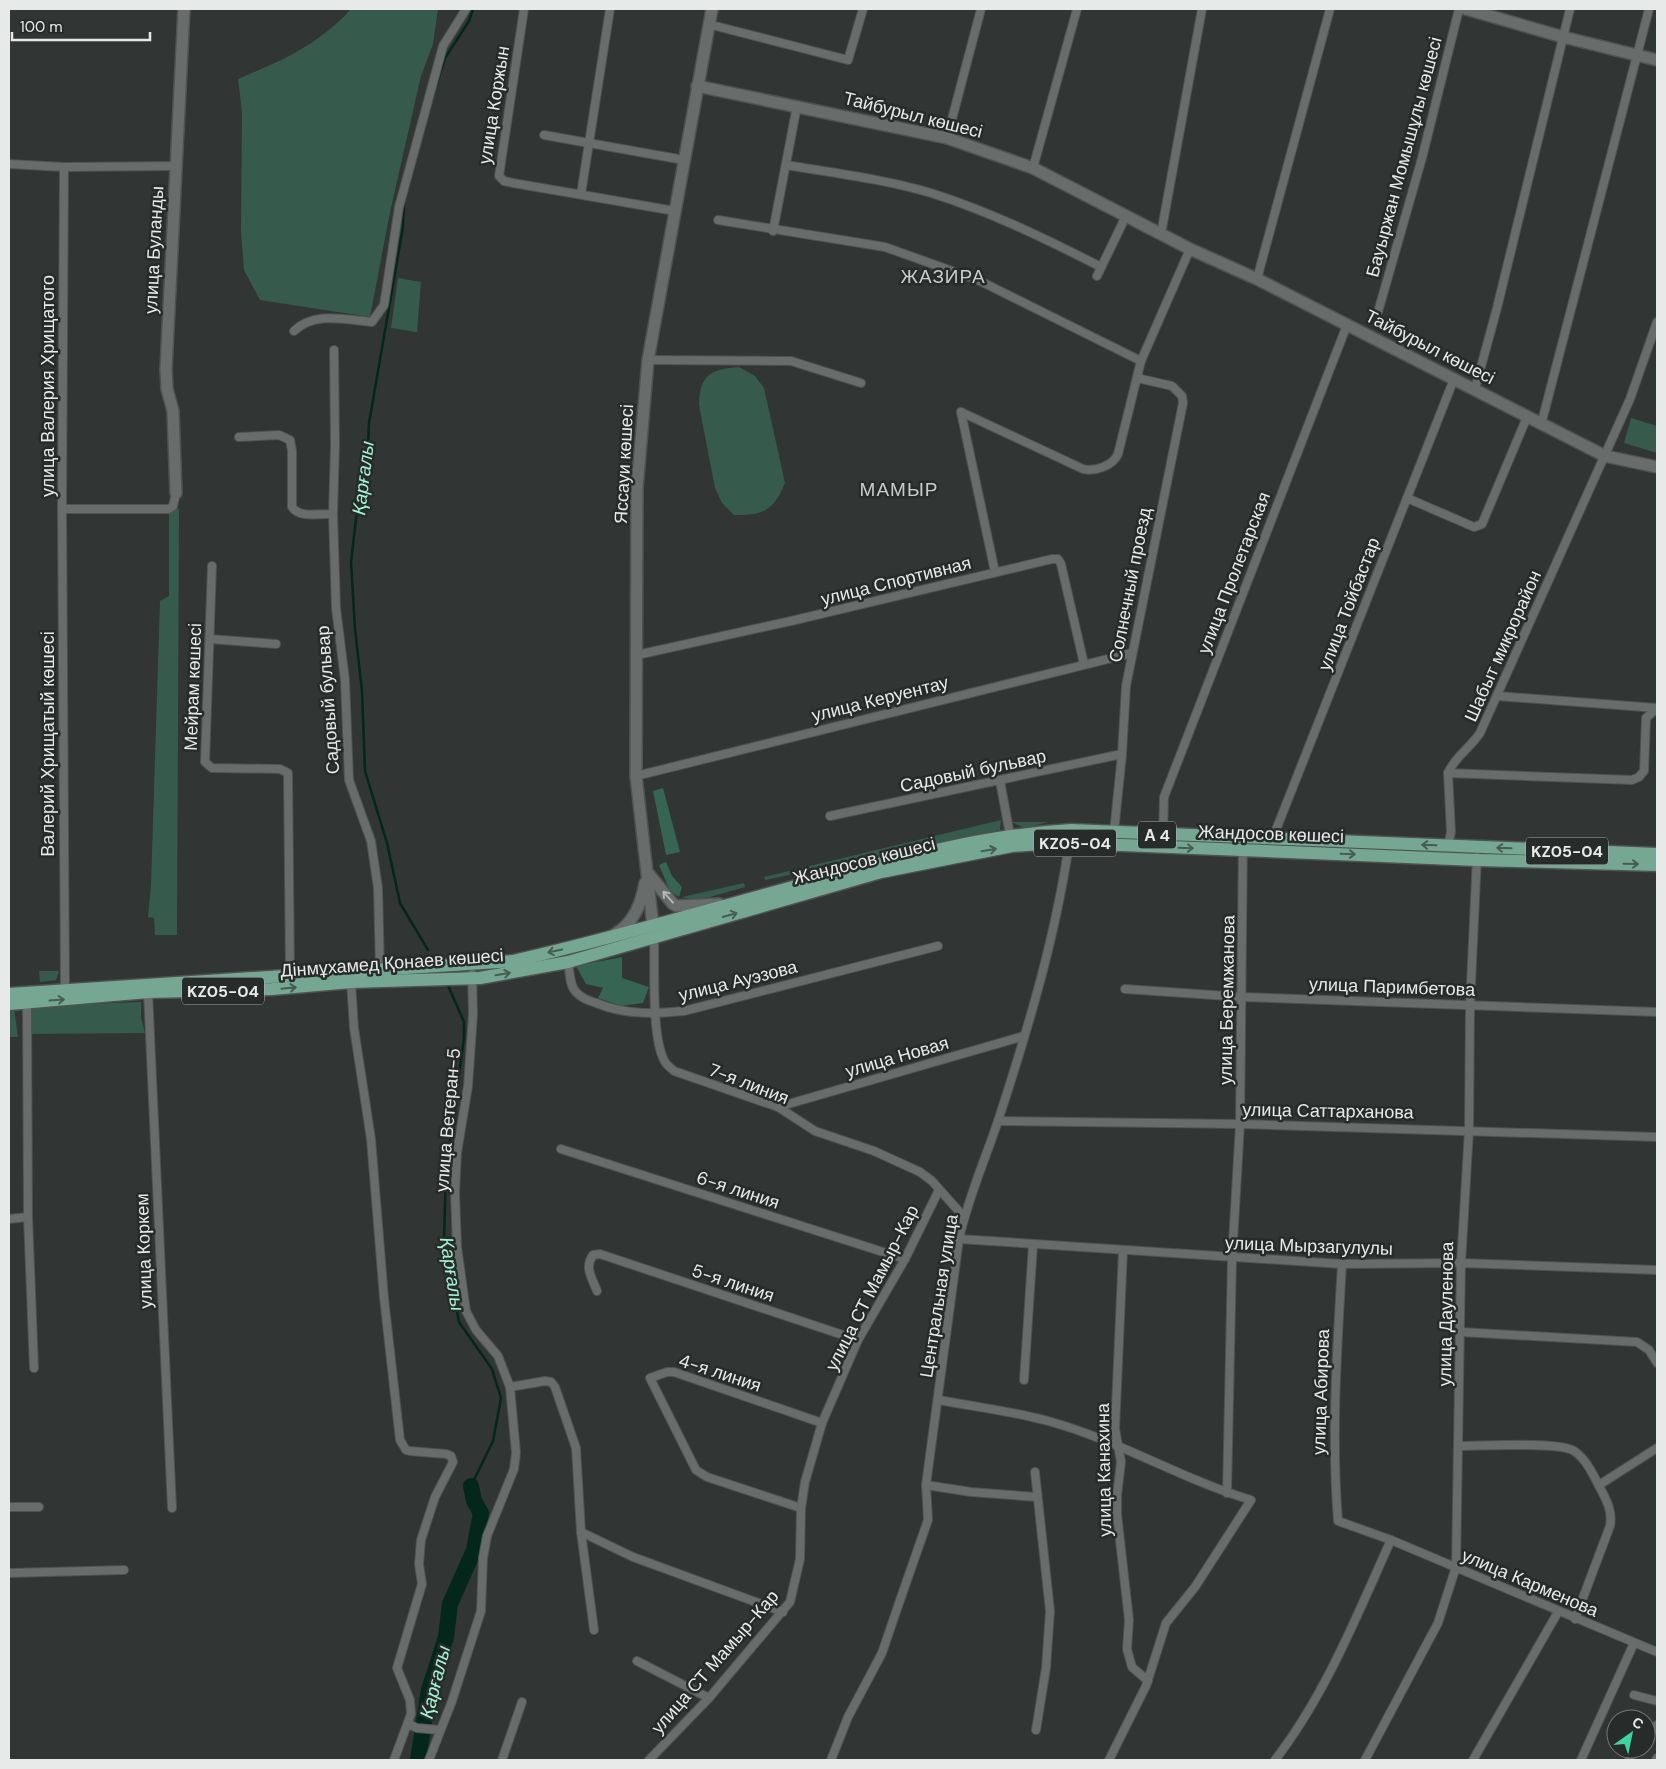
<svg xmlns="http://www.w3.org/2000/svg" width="1666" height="1769" font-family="'DM Sans',sans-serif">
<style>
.green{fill:#365b4c}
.forest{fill:#376553}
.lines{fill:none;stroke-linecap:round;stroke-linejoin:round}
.stream{stroke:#03271b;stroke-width:2.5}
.river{stroke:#03271b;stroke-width:16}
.street-casing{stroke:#4f5251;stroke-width:10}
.secondary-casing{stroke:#4f5251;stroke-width:14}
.primary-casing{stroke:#4f5251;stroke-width:15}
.street{stroke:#686c6a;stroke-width:8}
.secondary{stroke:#686c6a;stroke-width:11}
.primary{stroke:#75a793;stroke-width:12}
.oneway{stroke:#465d53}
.oneway2{stroke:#b4b8b6}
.labels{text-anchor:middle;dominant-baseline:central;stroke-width:5;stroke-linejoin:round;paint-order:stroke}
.shield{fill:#272b29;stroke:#adb1af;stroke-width:1}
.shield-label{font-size:16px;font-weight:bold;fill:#e7eae9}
.street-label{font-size:18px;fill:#e7eae9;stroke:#272b29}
.neighbourhood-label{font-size:19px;letter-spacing:1px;fill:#c8cdcb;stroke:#272b29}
.water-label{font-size:19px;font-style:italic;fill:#a4f3d2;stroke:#272b29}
</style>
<rect width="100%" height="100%" fill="#313533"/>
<g class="green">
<path d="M351 9H438L433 44 421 76 390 212 370 317 260 300 244 270 241 232 242 112 238 79C283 60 317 46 351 9Z"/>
<polygon points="398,278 421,282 417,332 391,328"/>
<path d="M739 367 755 376 764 388 785 483C774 510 763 516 734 515L722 503 715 488 699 405C699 375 711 369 739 367Z"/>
<polygon points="1631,418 1657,426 1657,453 1624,443"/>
<polygon points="173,506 179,509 177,935 155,935 154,918 148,917 151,885 160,601 169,596 169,509"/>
<polygon points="1001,820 1000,830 765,880 764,877"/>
<polygon points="1011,822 1048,822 1025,828"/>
<polygon points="744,883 745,887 696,901 682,897"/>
<polygon points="39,971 59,971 56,980 40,982"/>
<polygon points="141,1002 141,1018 145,1033 27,1034 27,1006"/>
<polygon points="14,1008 18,1037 9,1037 9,1009"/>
</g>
<g class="forest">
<polygon points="663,788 680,852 666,855 653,791"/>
<polygon points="666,862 672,876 682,887 679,897 670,891 659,865"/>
<polygon points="622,957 622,978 649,987 643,1003 621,1006 598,998 603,988 586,984 576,966"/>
</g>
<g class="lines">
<g class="stream">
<polyline points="431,102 445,58 469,21 473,9"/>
<polyline points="404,202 403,227 369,423 367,469 356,519 351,562 355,629 362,691 365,771 387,843 400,903 428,950"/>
<polyline points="447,983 464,1022 464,1038 446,1171 444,1238 459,1322 492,1369 501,1398 493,1441 471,1486"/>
</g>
<polyline class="river" points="418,1760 429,1690 446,1637 450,1604 474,1550 481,1513 474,1501 471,1486"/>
<g class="street-casing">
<g id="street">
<polyline points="524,9 499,176 504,181 513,183 675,211"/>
<polyline points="708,24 848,60 863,9"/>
<polyline points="544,135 684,160"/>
<polyline points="947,138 981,9"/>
<polyline points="9,164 64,167 176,166"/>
<path d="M786 165C834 173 884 179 931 193 991 212 1046 239 1101 267"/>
<polyline points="64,167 62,509 65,989"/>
<polyline points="1033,168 1077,9"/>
<polyline points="581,194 610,9"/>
<polyline points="718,220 885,247 980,281 1141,361"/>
<polyline points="773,231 797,106"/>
<polyline points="1161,234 1202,9"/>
<polyline points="1097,276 1126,216"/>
<polyline points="1257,279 1330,9"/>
<polyline points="1378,312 1422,158 1459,9"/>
<path d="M294 331C315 311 345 320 372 322L384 305 399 207 443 46 466 9"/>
<polyline points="648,360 791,361 861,383"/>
<polyline points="1475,389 1497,308 1570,9"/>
<path d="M961 412 1083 469C1094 472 1113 466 1118 454L1141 361 1190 249"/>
<polyline points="961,412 995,572"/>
<polyline points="1541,425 1649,9"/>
<path d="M239 437 279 435 290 440 292 451V507C300 519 320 513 333 514L335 445 334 350"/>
<polyline points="1407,498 1474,527 1482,524 1527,417"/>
<polyline points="62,509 169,509 173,506 176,493"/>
<polyline points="333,514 336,608 345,680 349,780 371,841 378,888 380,970"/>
<polyline points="212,566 205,762 212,768 280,769 288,773 290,974"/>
<polyline points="210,639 276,644"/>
<polyline points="637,655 791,621 1052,559 1058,559 1061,564 1084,664"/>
<polyline points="1497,696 1657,708"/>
<polyline points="1448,773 1632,780 1639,777 1644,771 1646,718 1657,708"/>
<polyline points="636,776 1132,653"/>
<polyline points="1000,781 1010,835"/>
<polyline points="830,816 1122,754"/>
<polyline points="1114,832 1122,754 1126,686 1183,403 1182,396 1172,386 1137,378"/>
<polyline points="1163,835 1164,797 1347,325"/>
<polyline points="1272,840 1454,379"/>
<path d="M1448 846 1451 832 1448 773C1454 758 1470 748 1480 733L1630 399 1657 322"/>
<path d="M654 934C655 965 651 1035 664 1060 666 1065 671 1068 674 1071L778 1107 815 1131 874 1151 920 1172 932 1181 964 1217"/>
<path d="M568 962C570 971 569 985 576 992 581 998 589 1001 596 1003 626 1015 653 1014 684 1011L938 946"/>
<polyline points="351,982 354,1028 371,1139 384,1298 400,1440 406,1450 410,1451 446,1454 451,1456 453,1462 435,1497 421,1540 419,1564 422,1584 397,1668 410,1700 411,1714 394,1760"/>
<polyline points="1125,989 1242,997 1657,1012"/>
<polyline points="148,992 172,1508"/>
<polyline points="27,1002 28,1217 34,1368"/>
<polyline points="778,1107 1024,1036"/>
<polyline points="998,1121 1240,1124 1657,1137"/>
<polyline points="561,1149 905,1259"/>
<polyline points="9,1219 28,1217"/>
<polyline points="959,1239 1342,1264 1461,1263 1657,1270"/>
<polyline points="1123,1251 1115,1429 1121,1462 1117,1496 1117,1514 1129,1620 1127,1649 1132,1667 1148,1681"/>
<path d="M1342 1264C1337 1350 1331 1435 1338 1521L1391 1540 1657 1652"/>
<path d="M597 1291C592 1278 584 1267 593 1255L600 1254 858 1340"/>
<polyline points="1461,1332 1637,1342 1649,1350 1657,1363"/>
<polyline points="1024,1380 1033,1245"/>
<polyline points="510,1387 545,1381 551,1382 555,1387 576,1448 581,1532 594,1630"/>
<path d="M939 1400C975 1407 1012 1411 1048 1421 1118 1440 1181 1479 1251 1500L1195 1587 1166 1623 1146 1686 1109 1760"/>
<path d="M1459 1446C1481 1446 1560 1441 1574 1451 1586 1459 1593 1474 1599 1486 1606 1499 1613 1511 1610 1526L1575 1619"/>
<polyline points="1035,1472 1050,1611 1046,1668 1036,1730"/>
<polyline points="926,1485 971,1492 1037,1497"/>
<polyline points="1599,1485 1657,1448"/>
<polyline points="1227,1493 1232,1259 1240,1124 1243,838"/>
<polyline points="9,1507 39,1507"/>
<polyline points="801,1508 707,1477 696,1470 650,1378 667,1372 674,1372 822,1423"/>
<polyline points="581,1532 633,1557 783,1612"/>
<polyline points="9,1573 124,1570"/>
<polyline points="637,1661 709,1698"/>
<polyline points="1634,1695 1657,1701"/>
<polyline points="408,1724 417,1728 440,1730"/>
<polyline points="1646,1733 1656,1729 1657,1725"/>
<polyline points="429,1760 452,1701 481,1611 483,1558 487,1536 514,1469 516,1453 510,1387 498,1356 476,1330 466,1311 457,1247 455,1192 457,1153 468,1086 473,1014 472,974"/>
<polyline points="502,1760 522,1702"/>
<polyline points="649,1760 709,1698 790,1602 800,1559 801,1508 805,1482 822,1423 858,1340 905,1259 939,1190"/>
<path d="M831 1760 848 1717 882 1653 897 1609 928 1520 926 1485 959 1239C968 1198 985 1160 998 1121 1029 1026 1058 929 1071 830"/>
<path d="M1275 1760C1326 1694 1357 1615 1391 1540"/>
<polyline points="1365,1760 1438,1623 1456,1567 1461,1263 1469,1130 1470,1005 1477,857"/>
<polyline points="1473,1760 1558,1612"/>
<polyline points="1581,1760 1634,1643"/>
<polyline points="1629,1760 1634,1749"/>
<polyline points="1656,1760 1657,1758"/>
</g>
</g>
<g class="secondary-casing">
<g id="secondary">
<polyline points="1466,9 1563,37 1657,60"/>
<polyline points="697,86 947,138 1033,168 1190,249 1257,279 1605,456 1657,467"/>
<polyline points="176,493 173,411 167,389 166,369 184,9"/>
<polyline points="648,873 673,904 677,906 719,904"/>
<polyline points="653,926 636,776 637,488 648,360 712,9"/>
<path d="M615 934C634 923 641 904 645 883"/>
</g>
</g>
<g class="primary-casing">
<g id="primary">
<path d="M9 994 513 961C616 938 717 907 819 880 902 857 985 835 1071 830L1657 854"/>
<polyline points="9,1004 148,992 272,989 351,982 480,978 568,962 881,872 1012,846 1041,844 1098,844 1477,860 1657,865"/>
</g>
</g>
<use href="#street" class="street"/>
<use href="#secondary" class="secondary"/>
<use href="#primary" class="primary"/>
</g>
<defs><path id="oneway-shaft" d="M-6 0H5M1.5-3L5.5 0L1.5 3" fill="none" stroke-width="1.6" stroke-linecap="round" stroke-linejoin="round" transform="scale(1.25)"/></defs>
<g class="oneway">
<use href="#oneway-shaft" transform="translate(1429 845) rotate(-178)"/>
<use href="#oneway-shaft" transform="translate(1186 848) rotate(2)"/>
<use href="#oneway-shaft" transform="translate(1504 848) rotate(-178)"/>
<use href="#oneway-shaft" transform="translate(989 850) rotate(-9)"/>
<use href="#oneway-shaft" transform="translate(1348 854) rotate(2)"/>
<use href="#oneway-shaft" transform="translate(1631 864) rotate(1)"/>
<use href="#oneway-shaft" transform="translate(730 915) rotate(-16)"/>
<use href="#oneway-shaft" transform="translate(555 951) rotate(168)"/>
<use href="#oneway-shaft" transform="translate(503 974) rotate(-9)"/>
<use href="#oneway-shaft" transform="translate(289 988) rotate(-6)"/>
<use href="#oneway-shaft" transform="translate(57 1000) rotate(-4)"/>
</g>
<use class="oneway2" href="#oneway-shaft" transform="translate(668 897) rotate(-131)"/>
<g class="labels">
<g class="shield">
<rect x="1138" y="821.5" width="38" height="27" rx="4"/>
<rect x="1034" y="829.5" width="82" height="27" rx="4"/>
<rect x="1526" y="837.5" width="82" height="27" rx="4"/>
<rect x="182" y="977.5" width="82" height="27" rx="4"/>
</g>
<g class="shield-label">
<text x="1157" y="835">А 4</text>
<text x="1075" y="843">KZ05-04</text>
<text x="1567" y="851">KZ05-04</text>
<text x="223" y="991">KZ05-04</text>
</g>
<g class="street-label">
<text transform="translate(494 105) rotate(-81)">улица Коржын</text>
<text transform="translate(913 115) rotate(14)">Тайбурыл көшесі</text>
<text transform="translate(1404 157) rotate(-75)">Бауыржан Момышұлы көшесі</text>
<text transform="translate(154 250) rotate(-87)">улица Буланды</text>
<text transform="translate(1430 347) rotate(27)">Тайбурыл көшесі</text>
<text transform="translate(48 386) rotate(-90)">улица Валерия Хрищатого</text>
<text transform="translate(624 464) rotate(-87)">Яссауи көшесі</text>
<text transform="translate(1234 573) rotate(-69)">улица Пролетарская</text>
<text transform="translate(896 581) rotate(-14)">улица Спортивная</text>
<text transform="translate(1130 585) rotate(-79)">Солнечный проезд</text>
<text transform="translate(1349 604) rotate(-69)">улица Тойбастар</text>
<text transform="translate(1503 646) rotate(-66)">Шабыт микрорайон</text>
<text transform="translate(193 687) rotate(-88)">Мейрам көшесі</text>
<text transform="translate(880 699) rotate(-14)">улица Керуентау</text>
<text transform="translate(328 700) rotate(-94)">Садовый бульвар</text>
<text transform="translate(48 744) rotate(-90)">Валерий Хрищатый көшесі</text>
<text transform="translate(973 771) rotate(-12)">Садовый бульвар</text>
<text transform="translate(1271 834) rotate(2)">Жандосов көшесі</text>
<text transform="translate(864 861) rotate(-14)">Жандосов көшесі</text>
<text transform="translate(392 963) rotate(-4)">Дінмұхамед Қонаев көшесі</text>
<text transform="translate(738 981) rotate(-14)">улица Ауэзова</text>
<text transform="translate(1392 987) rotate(2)">улица Паримбетова</text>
<text transform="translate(1227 1000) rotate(-89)">улица Беремжанова</text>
<text transform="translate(897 1057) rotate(-16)">улица Новая</text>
<text transform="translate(749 1084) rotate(21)">7-я линия</text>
<text transform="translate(1328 1111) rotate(1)">улица Саттарханова</text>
<text transform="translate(448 1120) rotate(-85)">улица Ветеран-5</text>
<text transform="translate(738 1190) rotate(18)">6-я линия</text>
<text transform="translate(1309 1246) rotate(2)">улица Мырзагулулы</text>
<text transform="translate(144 1251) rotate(-92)">улица Коркем</text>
<text transform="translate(733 1283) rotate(18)">5-я линия</text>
<text transform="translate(872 1288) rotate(-63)">улица СТ Мамыр-Кар</text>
<text transform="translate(939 1296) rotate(-81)">Центральная улица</text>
<text transform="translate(1446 1314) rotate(-89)">улица Дауленова</text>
<text transform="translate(720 1373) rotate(18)">4-я линия</text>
<text transform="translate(1321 1392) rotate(-88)">улица Абирова</text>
<text transform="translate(1104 1470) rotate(-91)">улица Канахина</text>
<text transform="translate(1530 1583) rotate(23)">улица Карменова</text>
<text transform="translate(715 1662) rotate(-49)">улица СТ Мамыр-Кар</text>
</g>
<g class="neighbourhood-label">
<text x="943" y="276">ЖАЗИРА</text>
<text x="899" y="489">МАМЫР</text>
</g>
<g class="water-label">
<text transform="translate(363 478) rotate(-83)">Қарғалы</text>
<text transform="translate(452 1274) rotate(81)">Қарғалы</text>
<text transform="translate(435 1682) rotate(-76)">Қарғалы</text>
</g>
</g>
<rect width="1666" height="1769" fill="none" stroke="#e7eae9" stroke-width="20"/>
<g transform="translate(1631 1734) rotate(33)"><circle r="24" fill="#272b29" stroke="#747776"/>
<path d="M0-4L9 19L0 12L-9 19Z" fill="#3dd4a3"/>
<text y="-8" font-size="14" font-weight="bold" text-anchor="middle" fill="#e7eae9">С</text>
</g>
<path d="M12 32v8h138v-8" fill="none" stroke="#e7eae9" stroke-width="2.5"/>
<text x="20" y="32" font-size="15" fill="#e7eae9" stroke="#272b29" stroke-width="4" paint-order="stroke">100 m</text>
</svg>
